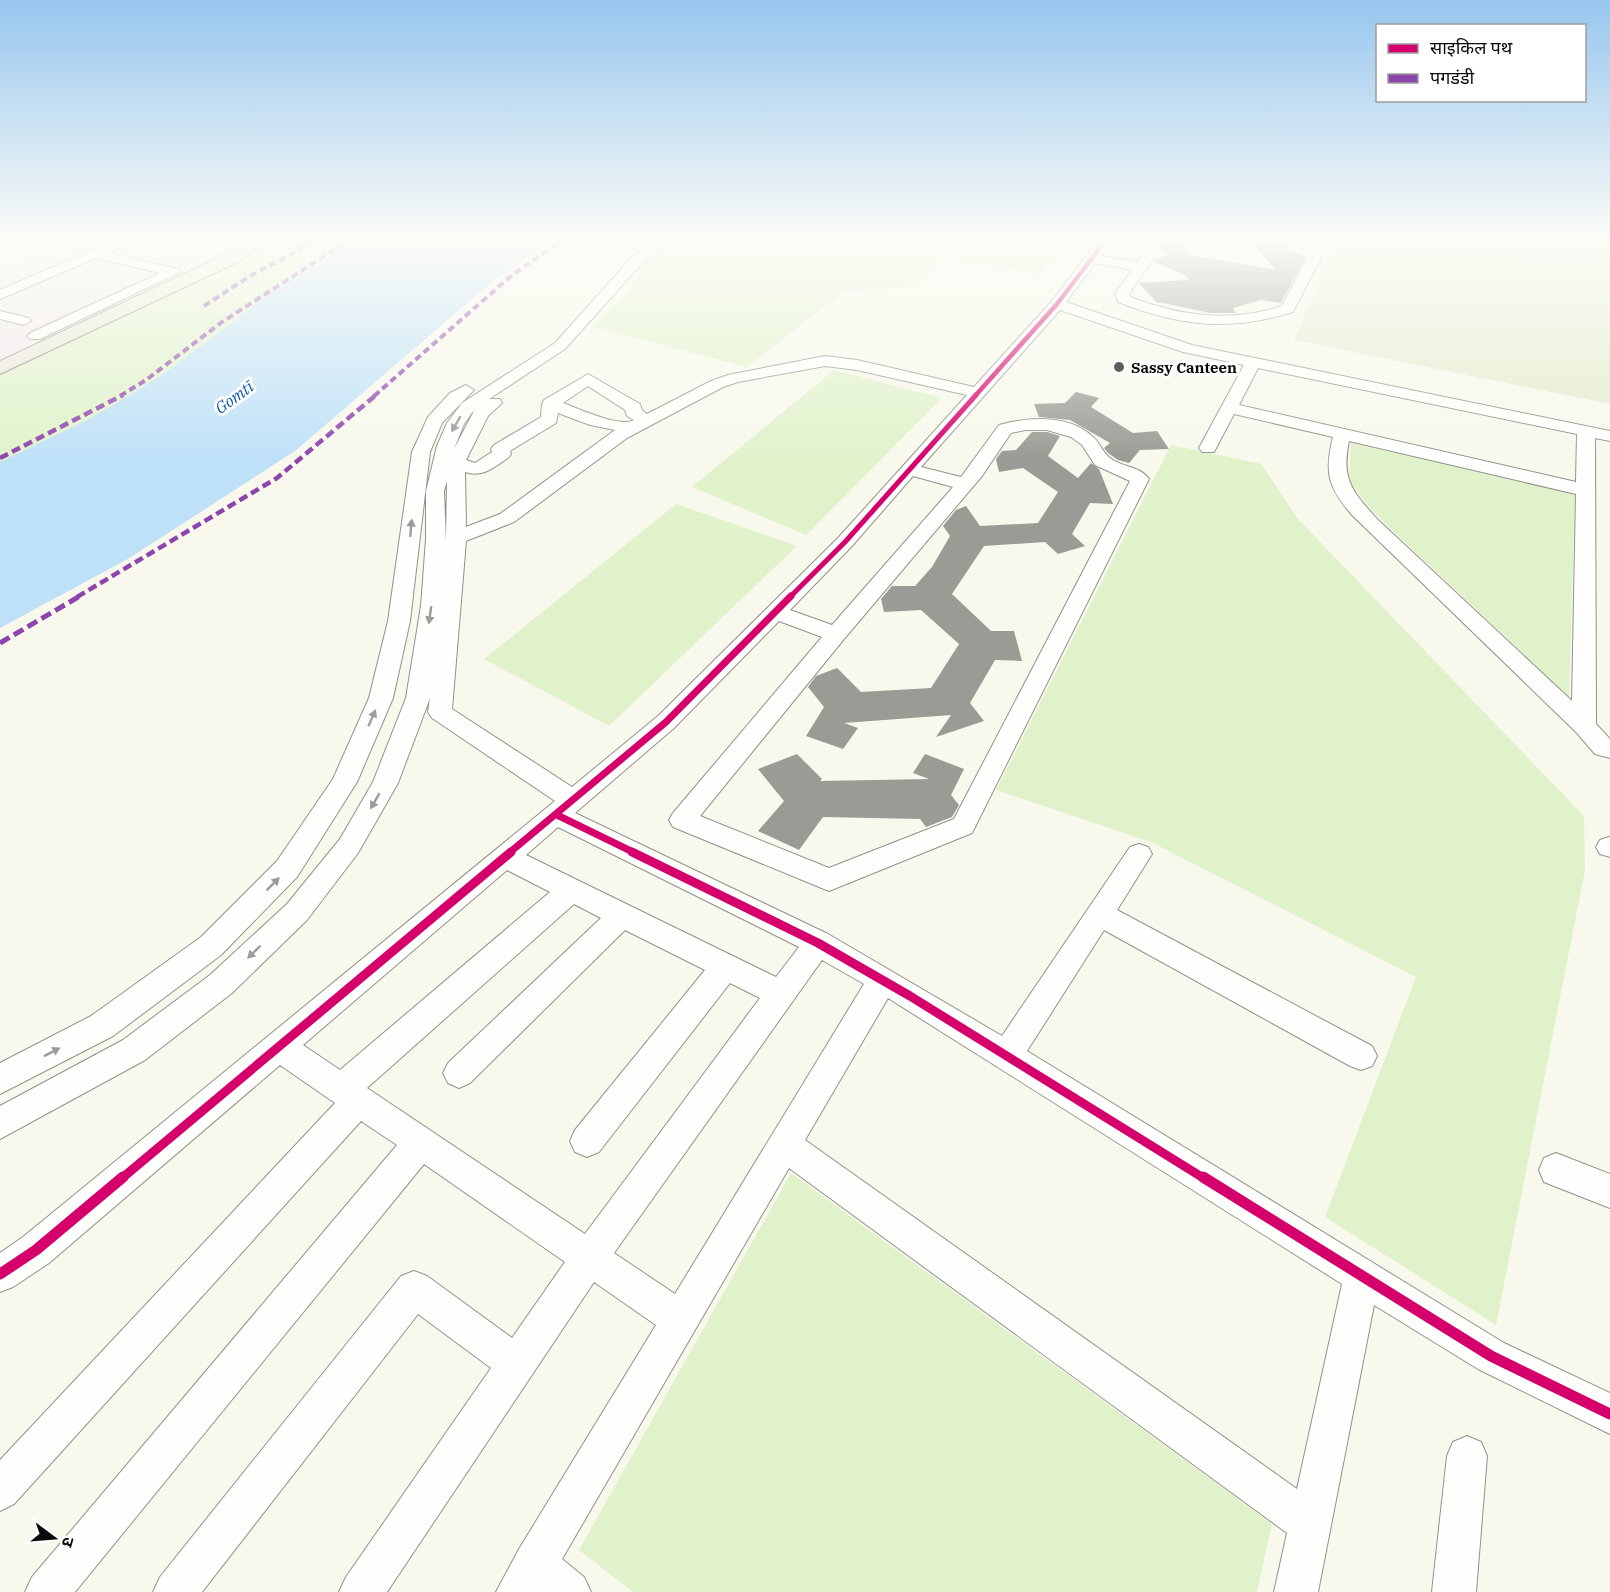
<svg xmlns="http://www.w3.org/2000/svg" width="1610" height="1592" font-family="'IBM Plex Serif','Noto Sans Devanagari',serif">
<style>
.industrial{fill:#f1e9ec}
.green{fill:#e0f2ca}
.cemetery{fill:#e4eccf}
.water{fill:#bfe1f8}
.building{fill:#9c9a94}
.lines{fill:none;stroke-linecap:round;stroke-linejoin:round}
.minor-casing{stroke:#92918c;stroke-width:2}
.major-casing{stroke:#7f7e7a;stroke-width:2}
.minor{fill:#fefefc;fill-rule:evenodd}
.major{fill:#ebe8d6;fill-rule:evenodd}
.quiet-far2{stroke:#8e44ad;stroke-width:4;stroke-dasharray:7 4;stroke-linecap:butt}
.quiet-far1{stroke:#8e44ad;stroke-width:4.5;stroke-dasharray:9 4.5;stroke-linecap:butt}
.quiet{stroke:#8e44ad;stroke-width:5;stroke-dasharray:11 5;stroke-linecap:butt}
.cycleway-far4-casing{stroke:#fff;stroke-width:7}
.cycleway-far3-casing{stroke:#fff;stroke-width:8}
.cycleway-far2-casing{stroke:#fff;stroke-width:10}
.cycleway-far1-casing{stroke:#fff;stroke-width:13}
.cycleway-casing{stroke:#fff;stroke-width:15}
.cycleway-far4{stroke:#d6006c;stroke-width:4.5}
.cycleway-far3{stroke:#d6006c;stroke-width:5}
.cycleway-far2{stroke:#d6006c;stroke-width:7}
.cycleway-far1{stroke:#d6006c;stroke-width:9}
.cycleway{stroke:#d6006c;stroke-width:11}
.oneway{fill:#9c9c9b}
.poi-dot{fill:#5e5d59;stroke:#fff;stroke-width:2}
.labels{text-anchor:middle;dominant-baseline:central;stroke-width:6;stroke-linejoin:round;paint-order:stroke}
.far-poi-label{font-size:15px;font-weight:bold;fill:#0a0a0a;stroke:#fff;text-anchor:start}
.far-water-label{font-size:16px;font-style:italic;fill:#0859a7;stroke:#fff}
</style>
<rect width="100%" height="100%" fill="#f9f8ed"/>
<polygon class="industrial" points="80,237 222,237 217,240 204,262 0,359 0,270"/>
<g class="green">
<polygon points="270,237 361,237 271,293 169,370 128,396 87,420 0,462 0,375 246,254"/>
<polygon points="687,237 1071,237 1041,274 941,257 911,287 846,290 747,367 591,327 624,296 645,263"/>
<polygon points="834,370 942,398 806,535 692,487"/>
<polygon points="1351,442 1575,493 1569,697 1372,511 1349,481"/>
<polygon points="1171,445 1261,464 1298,519 1584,816 1585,870 1496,1325 1325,1217 1416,977 1151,842 996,790"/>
<polygon points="676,504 797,546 609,726 484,659"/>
<polygon points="791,1173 1272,1524 1257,1592 633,1592 579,1550"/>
</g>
<polygon class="cemetery" points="1339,237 1610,237 1610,404 1294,340"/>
<polygon class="water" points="361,237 559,237 493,281 295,451 128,559 0,628 0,462 87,420 128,396 169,370 271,293"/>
<g class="building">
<polygon points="1246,237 1277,237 1289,251 1303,254 1305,258 1281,303 1261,300 1233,308 1236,313 1210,313 1163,303 1157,303 1139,283 1189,280 1186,276 1154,261 1168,255 1162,249 1164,246 1182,246 1189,255 1276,270"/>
<polygon points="1076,392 1099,398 1091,407 1133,433 1157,431 1169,449 1140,450 1129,463 1118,460 1108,453 1104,448 1110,443 1070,420 1039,417 1034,404 1065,403"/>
<polygon points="1032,432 1047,432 1060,436 1048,456 1078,478 1091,463 1099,469 1113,504 1090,503 1072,534 1085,546 1058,554 1045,542 984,546 952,594 991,631 1014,631 1022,661 995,660 970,703 984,721 936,737 951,715 844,723 858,728 843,749 806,736 824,707 808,687 816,676 837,668 861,692 931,688 959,644 921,610 884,612 881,599 892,586 915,586 932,567 950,536 943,526 956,510 966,506 980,526 1038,523 1058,492 1023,468 999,472 996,459 1002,451 1016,450"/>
<polygon points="797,754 822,779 820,781 929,779 913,773 925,754 964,769 951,795 959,805 952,817 926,827 920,819 823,817 799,850 758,831 784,801 758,769"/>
</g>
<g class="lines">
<g class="minor-casing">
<g id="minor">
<polygon points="122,237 140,237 109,253 178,269 180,272 40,339 30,339 27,336 30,333 160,273 96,258 0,299 0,290"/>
<path d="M664 237H679L643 262 565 349 489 399H500L502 403 488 416 466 460 475 463 492 452 491 449 494 445 541 417 542 404 544 400 588 374 640 404 642 410 647 414 711 381 728 375 825 356 857 360 974 387 1052 301 1101 237H1114L1101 256 1137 262 1155 237H1168L1129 294 1130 297C1180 316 1230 323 1282 306L1307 258 1301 241 1296 237H1312L1321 258 1293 312C1230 332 1179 326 1118 302L1115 294 1132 270 1095 263 1066 302 1192 345 1610 431V441L1595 438 1596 724 1610 739V758L1595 754 1576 732 1352 515C1328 487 1324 473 1333 437L1234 414 1214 452H1202L1199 448 1244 365 1183 352 1060 310 921 467 961 477 999 425C1028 417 1068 414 1092 436 1101 443 1102 454 1113 460 1124 467 1141 467 1149 479L972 833 829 891 673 827 669 820 673 813 822 637 779 621 674 728 575 813 828 934 1002 1036 1130 847 1139 844 1148 847 1152 854 1117 910 1372 1046 1377 1056 1372 1066 1361 1070 1350 1066 1104 930 1027 1051 1504 1343 1610 1393V1434L1478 1369 1374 1305 1318 1592H1274L1287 1533 789 1168 562 1559 584 1577 591 1592H496L519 1549 656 1325 594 1282 387 1592H339L346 1577 491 1368 418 1314 202 1592H153L160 1577 401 1276 414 1271 427 1276 512 1338 565 1262 424 1164 75 1592H25L32 1577 397 1145 361 1121 14 1504 0 1511V1460L335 1103 280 1065 49 1263 13 1287 0 1292V1253L23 1237 555 801 432 718 428 712 430 698 398 783 358 853 307 920 232 993 145 1060 0 1139V1106L123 1040 210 975 287 904 340 839 373 782 406 698 421 606 426 539V491L437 446 447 423 462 403 555 343 633 256ZM825 366 857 370 967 395 838 538 658 716 572 787 452 709 466 541 514 522 627 438 723 387 738 382ZM1258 368 1577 434 1576 482 1239 405ZM588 386 625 410 627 416 634 420C620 428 579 409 563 403ZM474 410 473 413 454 449 464 424ZM558 413 590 425 615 430 500 514 466 527 465 472C483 478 494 467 508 458L511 454 510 451 556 423ZM1025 430H1047L1071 437 1082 445 1095 465 1130 481 954 819 829 868 700 816 844 639 982 476 1011 433ZM1349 441 1576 494 1572 701 1377 519C1352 491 1341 480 1349 441ZM913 476 953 487 832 625 790 610 852 546ZM447 481 446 538V542L444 491ZM558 827 799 947 776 977 526 855ZM507 870 550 892 340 1070 303 1045ZM574 904 601 918 448 1063 443 1073 448 1083 459 1088 470 1083 625 930 705 970 575 1130 570 1141 575 1152 587 1157 599 1152 730 983 760 998 585 1234 367 1088ZM822 960 864 984 675 1294 614 1253ZM888 998 1342 1284 1297 1489 805 1140Z"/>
<polygon points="0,311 29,318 31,321 24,325 0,319"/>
<polygon points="466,385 474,390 442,423 430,452 410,621 393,698 357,782 297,877 221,955 113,1036 0,1094 0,1063 91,1016 201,937 277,861 333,779 369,698 388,621 412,452 428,417 450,393"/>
<polygon points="1609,837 1610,837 1610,857 1600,854 1596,847 1600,840"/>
<polygon points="1556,1153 1610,1174 1610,1208 1544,1182 1539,1170 1544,1158"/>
<polygon points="1467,1436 1481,1442 1487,1456 1476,1592 1432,1592 1447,1456 1453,1442"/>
</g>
</g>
<g class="major-casing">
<polygon id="major" points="252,237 271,237 240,261 0,374 0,361 228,253"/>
</g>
<use href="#minor" class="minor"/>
<use href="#major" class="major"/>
<g class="quiet-far2">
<polyline points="204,306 250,276 323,237"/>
<polyline points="120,396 146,380 222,322 354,237"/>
<polyline points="374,396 511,276 567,237"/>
</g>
<g class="quiet-far1">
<polyline points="0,458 123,395"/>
<polyline points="77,597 277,478 376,395"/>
</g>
<polyline class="quiet" points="0,643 80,596"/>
<g class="cycleway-far4-casing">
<polyline id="cycleway-far4" points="975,396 1057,304 1108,237"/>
</g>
<g class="cycleway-far3-casing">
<polyline id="cycleway-far3" points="790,597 845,542 976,395"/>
</g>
<g class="cycleway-far2-casing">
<g id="cycleway-far2">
<polyline points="557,815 635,853"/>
<polyline points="509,853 666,722 791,596"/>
</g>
</g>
<g class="cycleway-far1-casing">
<g id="cycleway-far1">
<polyline points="632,852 818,943 910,996 1205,1179"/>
<polyline points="121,1179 511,852"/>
</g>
</g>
<g class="cycleway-casing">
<g id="cycleway">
<polyline points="1203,1177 1491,1356 1610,1414"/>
<polyline points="0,1274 36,1250 123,1177"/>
</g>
</g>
<use href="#cycleway-far4" class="cycleway-far4"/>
<use href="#cycleway-far3" class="cycleway-far3"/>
<use href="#cycleway-far2" class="cycleway-far2"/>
<use href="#cycleway-far1" class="cycleway-far1"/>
<use href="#cycleway" class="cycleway"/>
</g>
<defs><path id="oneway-solid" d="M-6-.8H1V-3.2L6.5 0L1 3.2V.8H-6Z" transform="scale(1.5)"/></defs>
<g class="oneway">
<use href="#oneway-solid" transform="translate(456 424) rotate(120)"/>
<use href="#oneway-solid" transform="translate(411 528) rotate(-85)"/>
<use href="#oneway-solid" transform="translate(430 615) rotate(98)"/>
<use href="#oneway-solid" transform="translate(372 718) rotate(-66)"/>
<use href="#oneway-solid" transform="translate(375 801) rotate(120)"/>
<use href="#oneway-solid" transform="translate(273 884) rotate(-45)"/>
<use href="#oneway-solid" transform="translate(254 952) rotate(136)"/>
<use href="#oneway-solid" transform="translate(52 1052) rotate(-27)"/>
</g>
<linearGradient id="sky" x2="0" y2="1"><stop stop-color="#97c6ee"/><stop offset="0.52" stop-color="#fcfcf7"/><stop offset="1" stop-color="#fcfcf7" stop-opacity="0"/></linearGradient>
<rect width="1610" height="460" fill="url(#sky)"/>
<circle class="poi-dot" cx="1119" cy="367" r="6"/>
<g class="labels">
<g class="far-poi-label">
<text x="1131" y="367">Sassy Canteen</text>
</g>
<g class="far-water-label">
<text transform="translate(234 397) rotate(-36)">Gomtī</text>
</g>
</g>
<rect x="1376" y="24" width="210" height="78" fill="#ffffff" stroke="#9d9d9d" stroke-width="1.5"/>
<rect x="1388" y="44" width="30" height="9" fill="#d6006c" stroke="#9d9d9d" stroke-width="1.5"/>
<text x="1430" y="54" font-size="18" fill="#0a0a0a">साइकिल पथ</text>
<rect x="1388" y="74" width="30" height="9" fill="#8e44ad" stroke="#9d9d9d" stroke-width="1.5"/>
<text x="1430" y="84" font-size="18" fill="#0a0a0a">पगडंडी</text>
<g transform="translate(54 1538) rotate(106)" stroke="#ffffff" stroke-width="4.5" paint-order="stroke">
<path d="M0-4.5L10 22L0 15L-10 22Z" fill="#0a0a0a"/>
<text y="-9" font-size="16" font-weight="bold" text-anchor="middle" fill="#0a0a0a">उ</text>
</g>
</svg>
